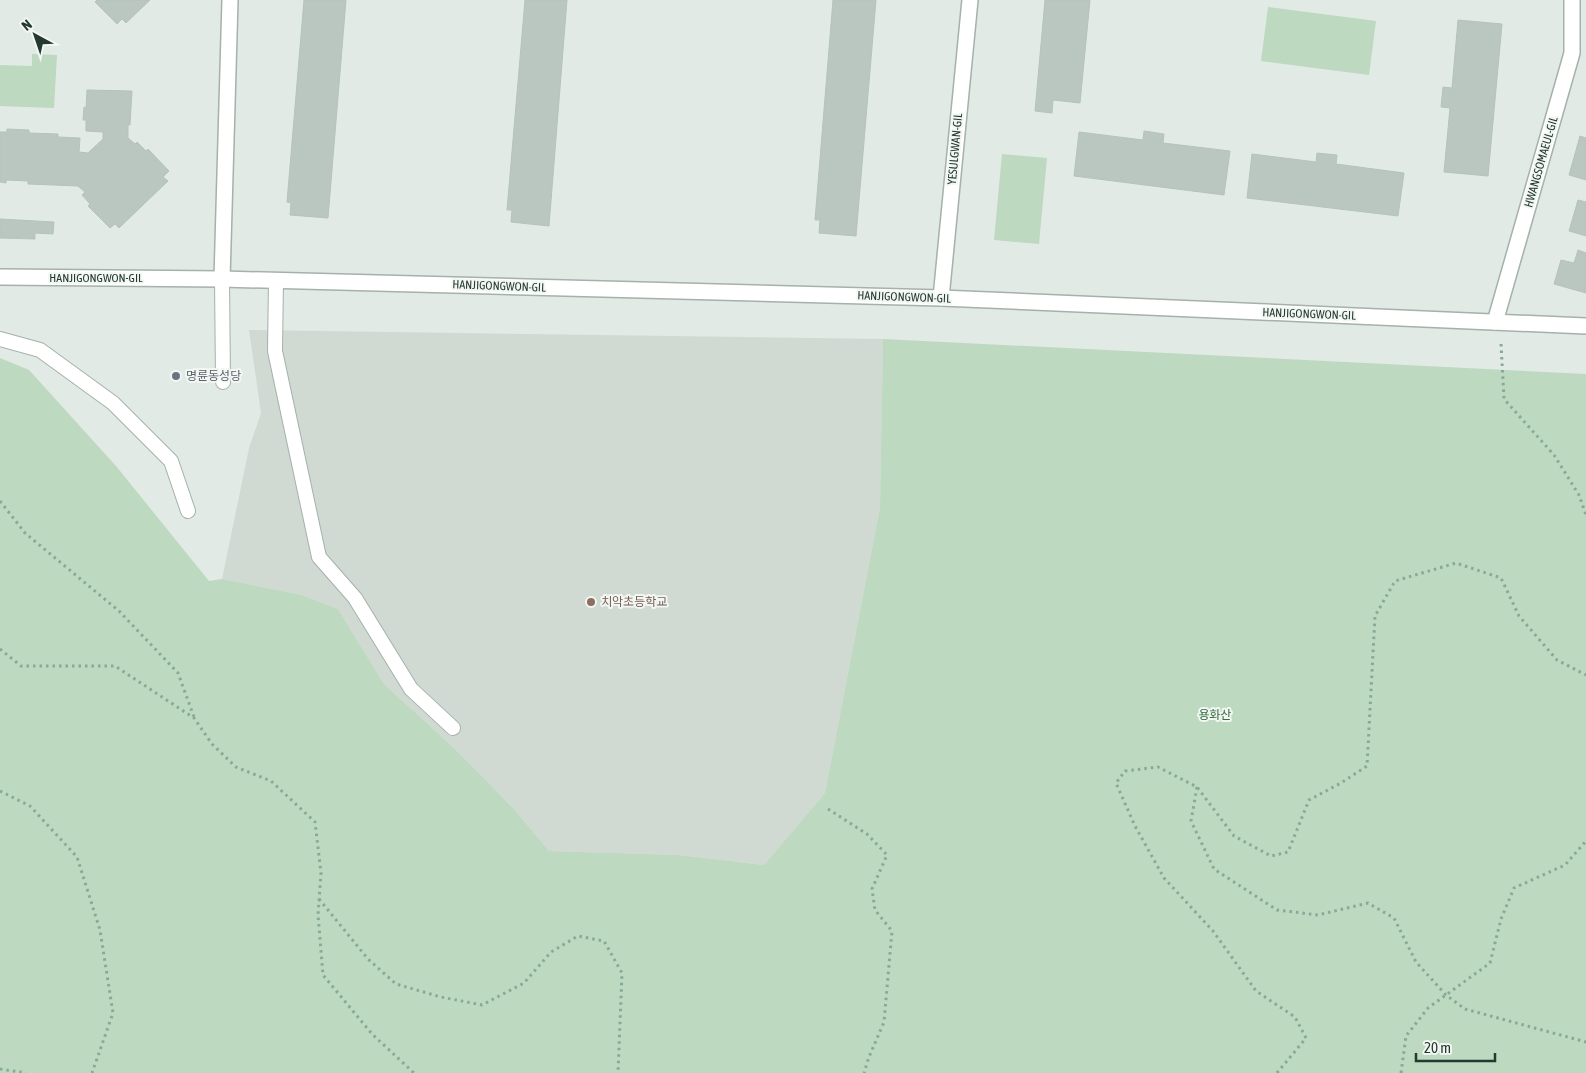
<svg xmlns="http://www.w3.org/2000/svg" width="1586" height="1073" font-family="'Asap Condensed','Noto Sans KR',sans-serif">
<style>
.built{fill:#d0dad3}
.green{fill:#bdd9bf}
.building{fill:#bac7c0;stroke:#b5c3ba}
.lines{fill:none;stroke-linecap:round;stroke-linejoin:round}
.service-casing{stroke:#a5b1ab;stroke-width:16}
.minor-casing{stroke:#a5b1ab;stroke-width:18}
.tertiary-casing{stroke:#a5b1ab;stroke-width:18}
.path{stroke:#86aa97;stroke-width:3;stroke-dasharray:2.5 4;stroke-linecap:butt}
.service{stroke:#fff;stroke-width:14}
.minor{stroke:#fff;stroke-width:15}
.tertiary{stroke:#fff;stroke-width:15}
.worship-dot{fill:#6b7280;stroke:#f2f7f3;stroke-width:2}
.education-dot{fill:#8d6e63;stroke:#f2f7f3;stroke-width:2}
.labels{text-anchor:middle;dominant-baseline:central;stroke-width:4;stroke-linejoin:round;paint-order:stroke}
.street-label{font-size:12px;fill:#24392f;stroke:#f2f7f3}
.worship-label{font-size:12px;fill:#5b616d;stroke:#f2f7f3;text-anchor:start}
.education-label{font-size:12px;fill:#785e54;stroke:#f2f7f3;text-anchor:start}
.park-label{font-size:12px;fill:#336b3d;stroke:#f2f7f3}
</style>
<rect width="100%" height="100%" fill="#e2eae5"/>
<polygon class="built" points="249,330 883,339 880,507 825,793 764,865 679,855 549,851 514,809 456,750 384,684 338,609 302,595 222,579 249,448 261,413"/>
<g class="green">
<polygon points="1268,7 1376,21 1369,75 1261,61"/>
<polygon points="32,54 57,55 54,108 0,106 0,65 32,66"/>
<polygon points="1002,154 1047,158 1039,244 994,240"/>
<polygon points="883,339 1586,374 1586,1073 0,1073 0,358 29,370 116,466 209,581 222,579 302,595 338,609 384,684 456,750 514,809 549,851 679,855 764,865 825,793 880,507"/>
</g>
<g class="building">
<polygon points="97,0 150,0 126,23 122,19 117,24 95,2"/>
<polygon points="304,0 346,0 328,218 290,215 291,203 287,202"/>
<polygon points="525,0 567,0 549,226 511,222 512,210 507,210"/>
<polygon points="833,0 876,0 856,236 819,233 820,220 815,220"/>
<polygon points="1045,0 1090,0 1080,103 1053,100 1052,113 1035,111"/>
<polygon points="1458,20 1502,24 1488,176 1444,172 1450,108 1441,107 1443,87 1452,88"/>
<polygon points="87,90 132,91 130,125 128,125 128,138 135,144 137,142 146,151 148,149 169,171 163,177 168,181 119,228 115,224 110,228 88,206 90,204 82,195 85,192 78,186 28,184 28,181 6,180 6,183 0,182 0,132 7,132 7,129 29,130 29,133 58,134 58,137 80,138 79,152 88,153 103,139 103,132 86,131 86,120 83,120 84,107 86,108"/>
<polygon points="1144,131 1164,134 1163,143 1230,151 1224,195 1074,176 1079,132 1143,140"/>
<polygon points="1580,136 1586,138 1586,180 1569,175"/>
<polygon points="1317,153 1337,155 1336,164 1404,173 1398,216 1247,198 1252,154 1316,162"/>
<polygon points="1578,200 1586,202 1586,236 1569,231"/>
<polygon points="0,219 54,222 53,234 35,233 35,239 0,238"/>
<polygon points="1578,250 1586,253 1586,293 1554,284 1561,260 1574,263"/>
</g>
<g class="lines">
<g class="service-casing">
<g id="service">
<polyline points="222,279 223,382"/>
<polyline points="276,280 275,351 319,557 355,598 411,689 453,728"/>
<polyline points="0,339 40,350 113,403 171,461 188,511"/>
</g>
</g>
<g class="minor-casing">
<g id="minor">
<polyline points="222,279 230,0"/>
<polyline points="1495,322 1572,53 1572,0"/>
</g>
</g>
<g class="tertiary-casing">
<g id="tertiary">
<polyline points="0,277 222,279 941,298 1586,326"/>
<polyline points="941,298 970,0"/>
</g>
</g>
<g class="path">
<polyline points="1501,344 1504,399 1554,455 1579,495 1586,515"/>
<polyline points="0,501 25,533 119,611 178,673 194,717"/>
<polyline points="0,649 21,666 115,666 194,718 212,744 236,767 271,781 315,822 321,873 318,915 323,975 372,1034 414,1073"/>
<polyline points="1197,787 1191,821 1214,869 1277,910 1318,915 1368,903 1394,918 1416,962 1446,995 1465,1009 1586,1042"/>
<polyline points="0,791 30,806 77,857 100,930 113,1013 92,1073"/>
<polyline points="828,809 867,834 887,855 872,889 875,910 892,931 884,1022 869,1057 864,1073"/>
<polyline points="319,899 368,959 396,984 441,997 482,1005 524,983 551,952 578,936 604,941 622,973 618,1073"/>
<polyline points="0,1069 26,1073"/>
<polyline points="1277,1073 1306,1038 1295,1017 1256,991 1213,931 1164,878 1135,826 1116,783 1125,771 1158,767 1197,787 1234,836 1271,856 1288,852 1309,800 1341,783 1367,766 1375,616 1395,581 1456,563 1501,578 1519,616 1557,660 1586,675"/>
<polyline points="1401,1073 1406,1036 1428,1008 1490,963 1501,919 1514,888 1565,865 1586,841"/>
</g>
<use href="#service" class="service"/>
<use href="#minor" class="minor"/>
<use href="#tertiary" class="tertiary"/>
</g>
<circle class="worship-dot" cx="176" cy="376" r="5"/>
<circle class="education-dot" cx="591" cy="602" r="5"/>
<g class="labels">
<g class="street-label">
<text transform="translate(955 149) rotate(-85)">YESULGWAN-GIL</text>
<text transform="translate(1541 162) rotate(-74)">HWANGSOMAEUL-GIL</text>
<text x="96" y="278">HANJIGONGWON-GIL</text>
<text transform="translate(499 286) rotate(2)">HANJIGONGWON-GIL</text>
<text transform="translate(904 297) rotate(2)">HANJIGONGWON-GIL</text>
<text transform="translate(1309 314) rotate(2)">HANJIGONGWON-GIL</text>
</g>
<g class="worship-label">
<text x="186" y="376">명륜동성당</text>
</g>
<g class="education-label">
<text x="601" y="602">치악초등학교</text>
</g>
<g class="park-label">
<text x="1215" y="715">용화산</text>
</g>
</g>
<g transform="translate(35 35) rotate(320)" stroke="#f2f7f3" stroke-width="4" paint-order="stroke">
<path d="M0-4L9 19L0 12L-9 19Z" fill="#24392f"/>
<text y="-8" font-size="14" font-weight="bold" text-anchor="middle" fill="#24392f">N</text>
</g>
<path d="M1416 1053v8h79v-8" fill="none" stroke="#24392f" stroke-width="2.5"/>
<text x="1424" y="1053" font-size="15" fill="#24392f" stroke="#f2f7f3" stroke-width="4" paint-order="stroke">20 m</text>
</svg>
